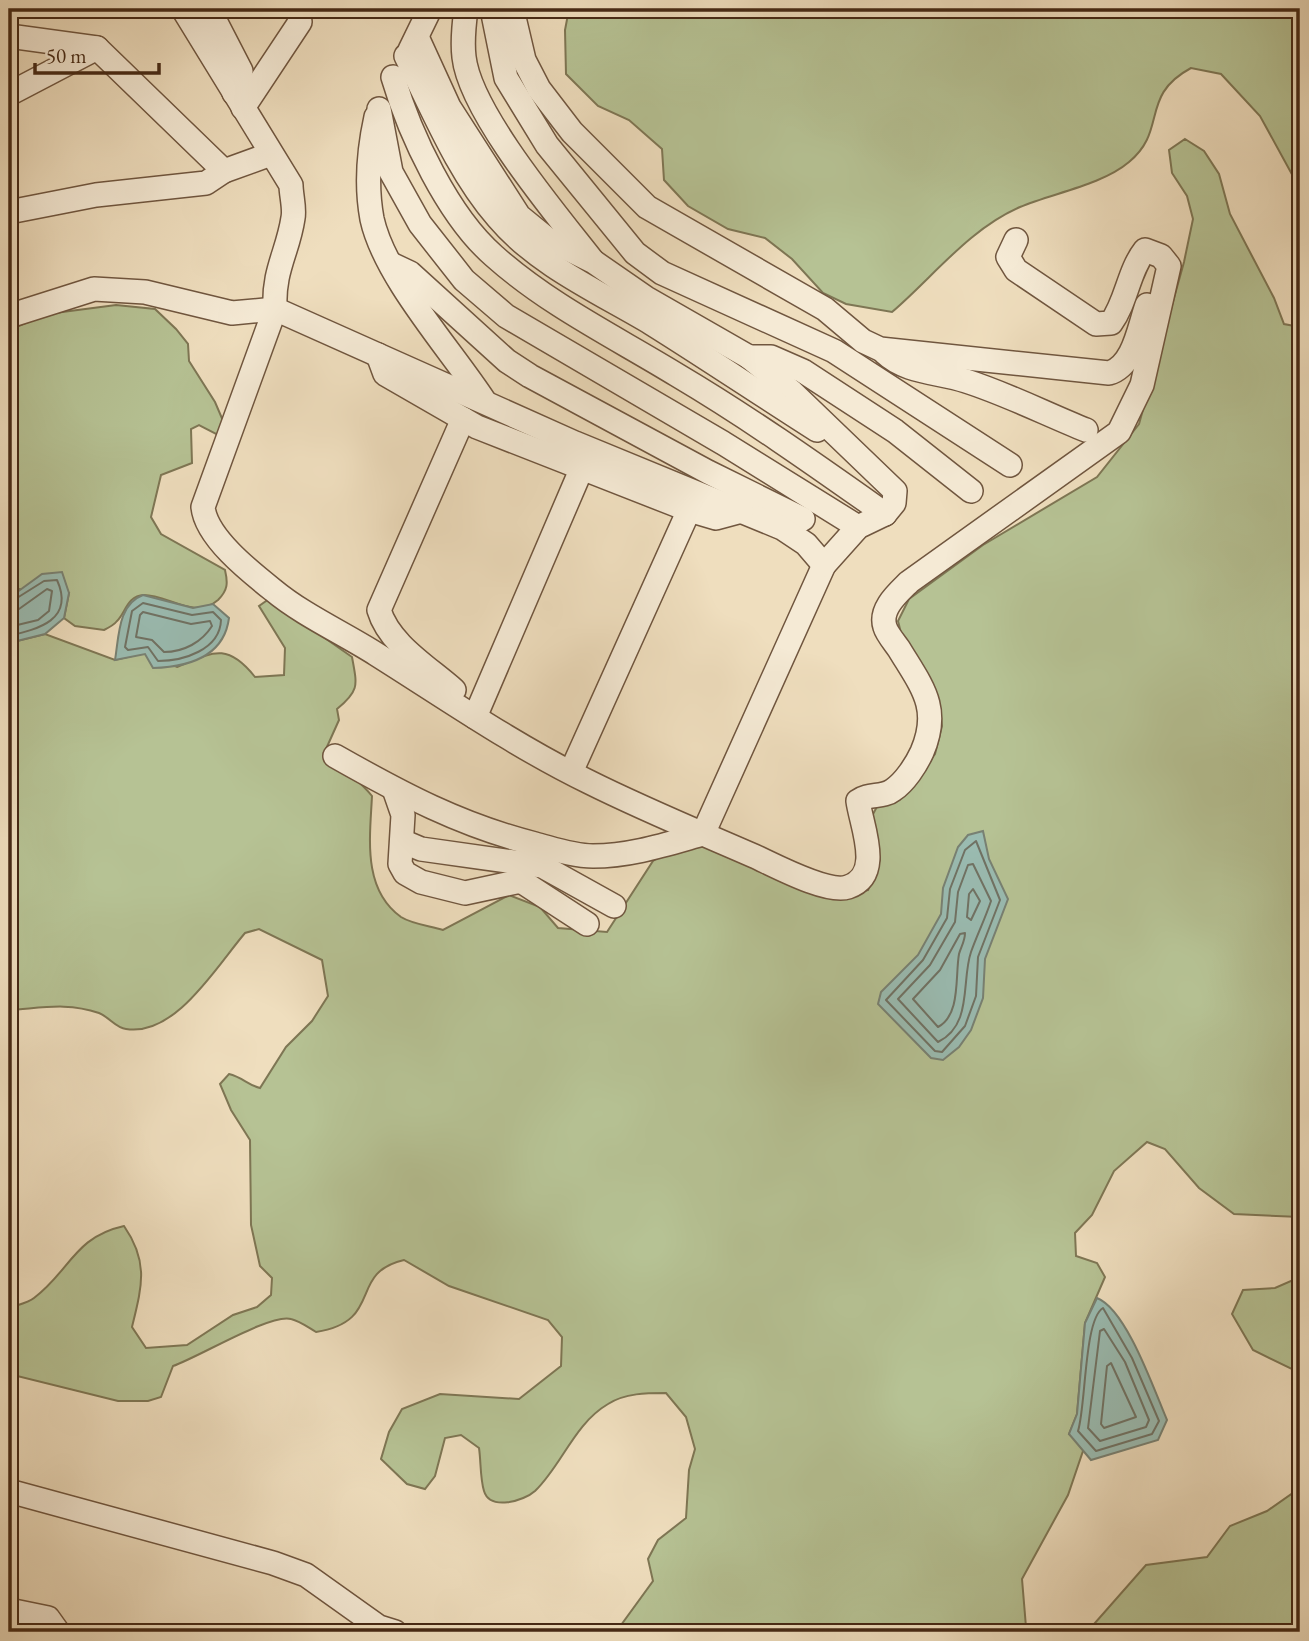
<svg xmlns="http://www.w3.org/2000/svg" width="1309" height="1641" font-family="'EB Garamond',serif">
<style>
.green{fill:#b6c294;stroke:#7e7654;stroke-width:2}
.water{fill:#9abcb2;stroke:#788173;stroke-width:2}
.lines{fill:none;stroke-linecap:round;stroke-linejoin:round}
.shore{stroke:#707264;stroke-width:2}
.minor-casing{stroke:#70563f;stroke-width:26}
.minor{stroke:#f5ead5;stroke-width:23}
</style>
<rect width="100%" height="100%" fill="#efdebe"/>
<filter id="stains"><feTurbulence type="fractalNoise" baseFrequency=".00286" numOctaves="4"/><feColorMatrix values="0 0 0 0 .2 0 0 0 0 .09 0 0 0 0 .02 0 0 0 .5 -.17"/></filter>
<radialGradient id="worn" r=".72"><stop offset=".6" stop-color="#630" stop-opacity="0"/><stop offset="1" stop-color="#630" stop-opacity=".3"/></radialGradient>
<g class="green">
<path d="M569 9H1300V189L1260 116 1221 74 1191 68C1139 96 1168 130 1129 162 1102 185 1053 193 1020 207 969 229 933 277 892 312L846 304 823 293 792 259 765 238 728 229 688 206 664 180 662 149 629 120 598 106 566 74 565 30Z"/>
<path d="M1185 139 1204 151 1219 174 1230 214 1274 298 1284 324 1300 327V1217L1234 1214 1199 1188 1165 1149 1147 1142 1114 1171 1092 1215 1075 1233 1076 1256 1097 1263 1105 1277 1085 1323 1077 1414 1069 1434 1084 1448 1068 1495 1022 1579 1026 1627 1033 1632H616L653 1581 648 1559 658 1540 686 1518 689 1470 695 1449 686 1417 666 1393C647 1393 625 1393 608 1404 574 1424 562 1465 535 1491 524 1501 490 1511 484 1491 480 1478 481 1461 479 1448L461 1435 445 1438 435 1476 425 1489 407 1484 381 1459 389 1432 402 1409 440 1394 519 1399 561 1366 562 1337 548 1320 449 1286 404 1260C347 1273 385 1321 316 1332 309 1328 300 1321 291 1319 271 1313 199 1357 173 1366L161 1397 148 1401H118L9 1374V1308C17 1305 28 1303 34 1298 70 1271 74 1237 124 1226 149 1262 142 1286 132 1327L146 1348 187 1345 233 1315 257 1307 271 1295 272 1278 260 1266 251 1225 250 1140 231 1110 220 1084 229 1074C242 1077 248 1085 260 1088L286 1047 312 1021 328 996 322 960 259 929 245 933C216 967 175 1037 126 1029 116 1028 109 1017 99 1013 67 1002 42 1008 9 1010V643L45 634 115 660 145 653 177 667C213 652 227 642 255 677L284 675 285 648 259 606 269 599 352 657C357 685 360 690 337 709L339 720 326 749C338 767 358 778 372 796 370 837 362 889 401 917 412 924 430 926 443 930L509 895 540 907 558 928 607 932 653 861 674 846H712L833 896 868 890 880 860 871 818 882 797 917 776 935 754 942 726 940 708 902 637 898 621 909 599 983 545 1097 477 1139 424 1184 262 1193 219 1187 196 1172 173 1169 150Z"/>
<path d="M116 305 155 309 176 329 188 344 189 361 215 402 224 423 218 435 199 425 191 429 192 463 161 475 151 517 161 534 225 570C228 583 228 590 218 600 195 620 168 595 144 595 127 596 126 612 117 621 114 625 108 628 104 630L75 626 64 618 69 593 18 589 9 598V330L47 314Z"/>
<polygon points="1300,1277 1300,1373 1253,1350 1232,1314 1243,1290 1275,1288"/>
<polygon points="1300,1488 1300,1632 1087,1632 1146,1565 1207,1557 1230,1526 1267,1511"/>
</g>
<g class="water">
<polygon points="62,572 69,593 64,618 45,634 9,643 9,598 42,574"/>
<path d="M143 595 193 608 213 604 229 618C224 657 187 667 153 668L145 654 115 660C119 636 118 604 143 595Z"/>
<polygon points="983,831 989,859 1008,899 985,959 983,998 971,1030 959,1047 943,1060 931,1058 878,1004 881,992 918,955 941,914 943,888 958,847 968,835"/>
<path d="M1097 1298C1127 1310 1154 1390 1167 1420L1158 1440 1091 1460 1069 1434 1077 1414 1085 1323Z"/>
</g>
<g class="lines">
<g class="shore">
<path d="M9 603 44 581 57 580C75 620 38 629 9 636"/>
<path d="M143 603 192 615 213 612 221 620C220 650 183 661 158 661L148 647 128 650 125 647 132 611Z"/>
<polyline points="9,611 19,609 47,589 52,591 49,611 38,620 9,627"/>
<path d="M143 612 191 624 210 621 212 626C202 642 184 652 164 652L152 640 136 637 140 615Z"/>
<polygon points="976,841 1000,900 978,957 976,996 965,1026 942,1052 935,1051 886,1000 923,960 947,918 950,889 965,850"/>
<path d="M973 864 991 901C985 919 977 935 971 952 961 981 973 1025 938 1042L898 999 930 965 955 922 958 892 968 865Z"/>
<polygon points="973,889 980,901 971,920 967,917 969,894"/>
<path d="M965 933C965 941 961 947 959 954 955 976 961 1015 938 1027L913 999 940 970 960 934Z"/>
<path d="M1103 1308 1132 1358 1159 1421 1152 1434 1096 1451 1078 1431C1086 1406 1084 1319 1103 1308Z"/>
<polygon points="1104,1329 1125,1362 1149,1420 1146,1427 1100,1441 1088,1428 1100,1331"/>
<polygon points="1111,1363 1136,1417 1104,1428 1101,1424 1107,1366"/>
</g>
<g class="minor-casing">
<g id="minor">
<path d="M183 9 291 185C291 195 295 208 293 218 288 252 273 270 275 309L203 507C206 537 249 571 273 590 303 615 343 633 376 654 446 698 515 746 589 782 643 809 699 832 754 856 774 865 827 894 848 887 884 875 861 825 858 801 868 793 883 798 893 790 905 782 916 765 922 752 941 708 922 687 899 649 895 643 887 634 885 627 879 609 898 593 909 582L1119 432 1142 385 1169 266 1161 256 1145 250C1128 272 1127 301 1111 323L1096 324 1016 270 1008 257 1016 240"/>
<polyline points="209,9 241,71 234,93"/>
<path d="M466 9C464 24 462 41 464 57 470 112 556 214 592 260"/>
<polyline points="492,9 506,78 547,145 635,253 662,273 834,351 1010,465"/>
<path d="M512 9 524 60 539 89 572 132 647 207 825 309 863 341 880 349 1109 373C1134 366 1139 327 1147 305"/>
<polyline points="9,36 97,48 224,171"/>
<polyline points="417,37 449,107 519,216 546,238 594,262 646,298 749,357 792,392 895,491 894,503 885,514 858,527 824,565 703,834"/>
<polyline points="410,50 430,9"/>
<path d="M406 56C433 110 458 172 498 218 538 265 599 292 651 323 707 358 762 395 817 430"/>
<path d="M393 77C410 135 448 216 494 256 549 305 615 337 677 375 748 417 817 466 885 514"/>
<polyline points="9,94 97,48"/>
<polyline points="243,108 300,22 298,9"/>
<polyline points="379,109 391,172 420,224 464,280 506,316 723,443 858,527"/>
<path d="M376 117C369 149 366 187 372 219 385 278 452 351 485 402"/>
<polyline points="9,212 96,195 206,183 224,171 271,154"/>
<polyline points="391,264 410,273 507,361 530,376 708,472 803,519"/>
<polyline points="9,316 94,289 145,292 232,313 275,309 575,443 782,528 806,544 824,565"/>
<path d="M885 353C906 373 939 372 966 381 1007 394 1046 414 1086 430"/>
<polyline points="378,355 385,374 477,427 689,510 716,518 742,511"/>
<polyline points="749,357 771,357 803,371 895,431 971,491"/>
<path d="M454 690C428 667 389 644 379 610L463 419"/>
<polyline points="475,717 581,470"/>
<path d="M335 756C402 794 460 825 535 844 554 849 573 856 593 856 631 856 667 844 703 834"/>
<polyline points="571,772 689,510"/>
<polyline points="394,789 403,815 400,864 405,873 421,882 465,893 521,881 587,924"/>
<polyline points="402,841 421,849 542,866 614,906"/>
<polyline points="9,1491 273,1563 306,1575 379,1627 395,1632"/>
<polyline points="9,1610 48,1618 58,1632"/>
</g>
</g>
<use href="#minor" class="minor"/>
</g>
<rect width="1309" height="1641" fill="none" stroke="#efdebe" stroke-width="35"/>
<rect x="10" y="10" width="1288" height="1620" fill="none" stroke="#462915" stroke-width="3.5"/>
<rect x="18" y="18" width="1274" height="1606" fill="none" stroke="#462915" stroke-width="2"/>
<path d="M35 63v10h124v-10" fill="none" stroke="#462915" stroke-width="3.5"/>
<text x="46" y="63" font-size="21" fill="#462915" stroke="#f5ead5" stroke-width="5" paint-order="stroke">50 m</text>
<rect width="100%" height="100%" filter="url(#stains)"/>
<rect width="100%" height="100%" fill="url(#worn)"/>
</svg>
